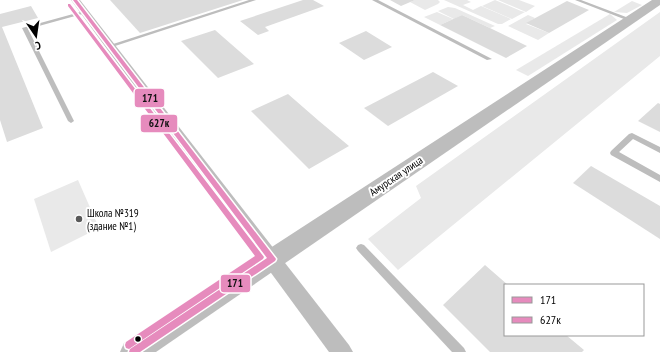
<svg xmlns="http://www.w3.org/2000/svg" width="660" height="352" font-family="'PT Sans Narrow',sans-serif">
<style>
.green{fill:#e9e9e9}
.building{fill:#dcdcdc}
.lines{fill:none;stroke-linecap:round;stroke-linejoin:round}
.service{fill:#bdbdbd;fill-rule:evenodd}
.minor{fill:#bdbdbd;fill-rule:evenodd}
.tertiary{fill:#bdbdbd;fill-rule:evenodd}
.bus-1-casing{stroke:#fff;stroke-width:3}
.bus-2-casing{stroke:#fff;stroke-width:3}
.bus-1{fill:#e68bbd;fill-rule:evenodd}
.bus-2{fill:#e68bbd;fill-rule:evenodd}
.poi-dot{fill:#595959;stroke:#fff;stroke-width:1.5}
.bus-dot{fill:#000;stroke:#fff;stroke-width:1.5}
.labels{text-anchor:middle;dominant-baseline:central;stroke-width:4;stroke-linejoin:round;paint-order:stroke}
.street-label{font-size:11px;fill:#000;stroke:#fff}
.poi-label{font-size:11px;fill:#000;stroke:#fff;text-anchor:start}
.line-badge{stroke:#fff;stroke-width:1.5}
.pale-badge-label{font-size:11px;text-anchor:middle;font-weight:bold;fill:#111}
</style>
<rect width="100%" height="100%" fill="#fff"/>
<g class="green">
<polygon points="415,0 438,0 440,2 438,4 425,10 410,2"/>
<polygon points="444,0 467,0 471,2 463,5 473,10 481,6 511,19 502,24 498,24"/>
<polygon points="495,0 521,11 525,12 512,19 482,6"/>
<polygon points="498,0 519,0 535,6 526,12"/>
<polygon points="632,1 642,5 627,13 614,12"/>
<polygon points="448,7 455,8 495,26 490,28 462,15 454,19 438,11"/>
<polygon points="437,12 453,19 440,25 424,17"/>
<polygon points="660,12 660,56 398,270 368,239 421,198 416,186"/>
<polygon points="610,14 617,20 528,76 516,70"/>
<polygon points="528,15 535,18 526,24 549,33 538,40 508,26"/>
<polygon points="78,180 99,228 51,252 34,199"/>
</g>
<g class="building">
<polygon points="110,0 243,0 140,33"/>
<polygon points="303,0 313,0 324,6 265,27 269,31 258,35 240,21"/>
<polygon points="390,0 415,0 401,6"/>
<polygon points="567,1 589,10 549,33 526,23"/>
<polygon points="31,6 38,18 2,27 43,128 7,142 0,120 0,14"/>
<polygon points="462,15 492,29 527,46 506,58 440,25"/>
<polygon points="215,30 231,44 254,64 218,78 181,41"/>
<polygon points="366,31 392,47 364,60 339,43"/>
<polygon points="433,72 458,86 388,126 364,108"/>
<polygon points="288,94 319,121 349,146 309,169 251,111"/>
<polygon points="658,103 660,104 660,132 638,121"/>
<polygon points="591,166 660,206 660,239 573,183"/>
<polygon points="485,265 508,285 505,285 505,335 566,335 584,350 582,352 490,352 443,305"/>
</g>
<g class="lines">
<g class="service">
<polygon points="249,0 256,0 112,47 107,46"/>
<polygon points="372,0 378,0 492,59 487,60"/>
<polygon points="575,0 581,0 634,20 629,21"/>
<polygon points="84,11 86,11 86,13 28,29 74,121 71,123 68,121 22,28"/>
<polygon points="632,133 660,147 660,153 633,139 619,152 660,175 660,182 611,155 610,153 611,151 629,134"/>
<polygon points="361,244 364,245 464,348 466,352 452,352 358,251 356,248 358,245"/>
</g>
<polygon class="minor" points="71,0 80,0 349,345 353,352 329,352"/>
<polygon class="tertiary" points="652,0 660,0 660,5 156,352 120,352 124,343"/>
<g class="bus-1-casing">
<polygon id="bus-1" points="73,0 77,0 276,259 275,261 140,352 129,352 130,349 267,258"/>
</g>
<g class="bus-2-casing">
<polygon id="bus-2" points="68,4 70,4 264,257 263,259 129,349 126,348 125,345 126,342 255,256 68,6"/>
</g>
<use href="#bus-1" class="bus-1"/>
<use href="#bus-2" class="bus-2"/>
</g>
<circle class="poi-dot" cx="79" cy="219" r="4"/>
<circle class="bus-dot" cx="138" cy="339" r="3.5"/>
<g class="labels">
<g class="street-label">
<text transform="translate(396 176) rotate(-34)">Амурская улица</text>
</g>
<g class="poi-label">
<text x="87" y="213">Школа №319<tspan x="87" dy="13">(здание №1)</tspan></text>
</g>
</g>
<g class="line-badge">
<rect x="134" y="88" width="31" height="20" rx="4" fill="#e68bbd"/>
<rect x="140" y="114" width="38" height="19" rx="4" fill="#e68bbd"/>
<rect x="220" y="274" width="31" height="19" rx="4" fill="#e68bbd"/>
</g>
<g class="pale-badge-label">
<text x="150" y="102">171</text>
<text x="159" y="127">627к</text>
<text x="235" y="287">171</text>
</g>
<rect x="504" y="284" width="140" height="52" fill="#ffffff" stroke="#999999"/>
<rect x="512" y="297" width="20" height="6" fill="#e68bbd" stroke="#999999"/>
<text x="540" y="304" font-size="12" fill="#000000">171</text>
<rect x="512" y="317" width="20" height="6" fill="#e68bbd" stroke="#999999"/>
<text x="540" y="324" font-size="12" fill="#000000">627к</text>
<g transform="translate(36 36) rotate(167)" stroke="#ffffff" stroke-width="3" paint-order="stroke">
<path d="M0-3L7 15L0 10L-7 15Z" fill="#000000"/>
<text y="-6" font-size="11" font-weight="bold" text-anchor="middle" fill="#000000">С</text>
</g>
</svg>
